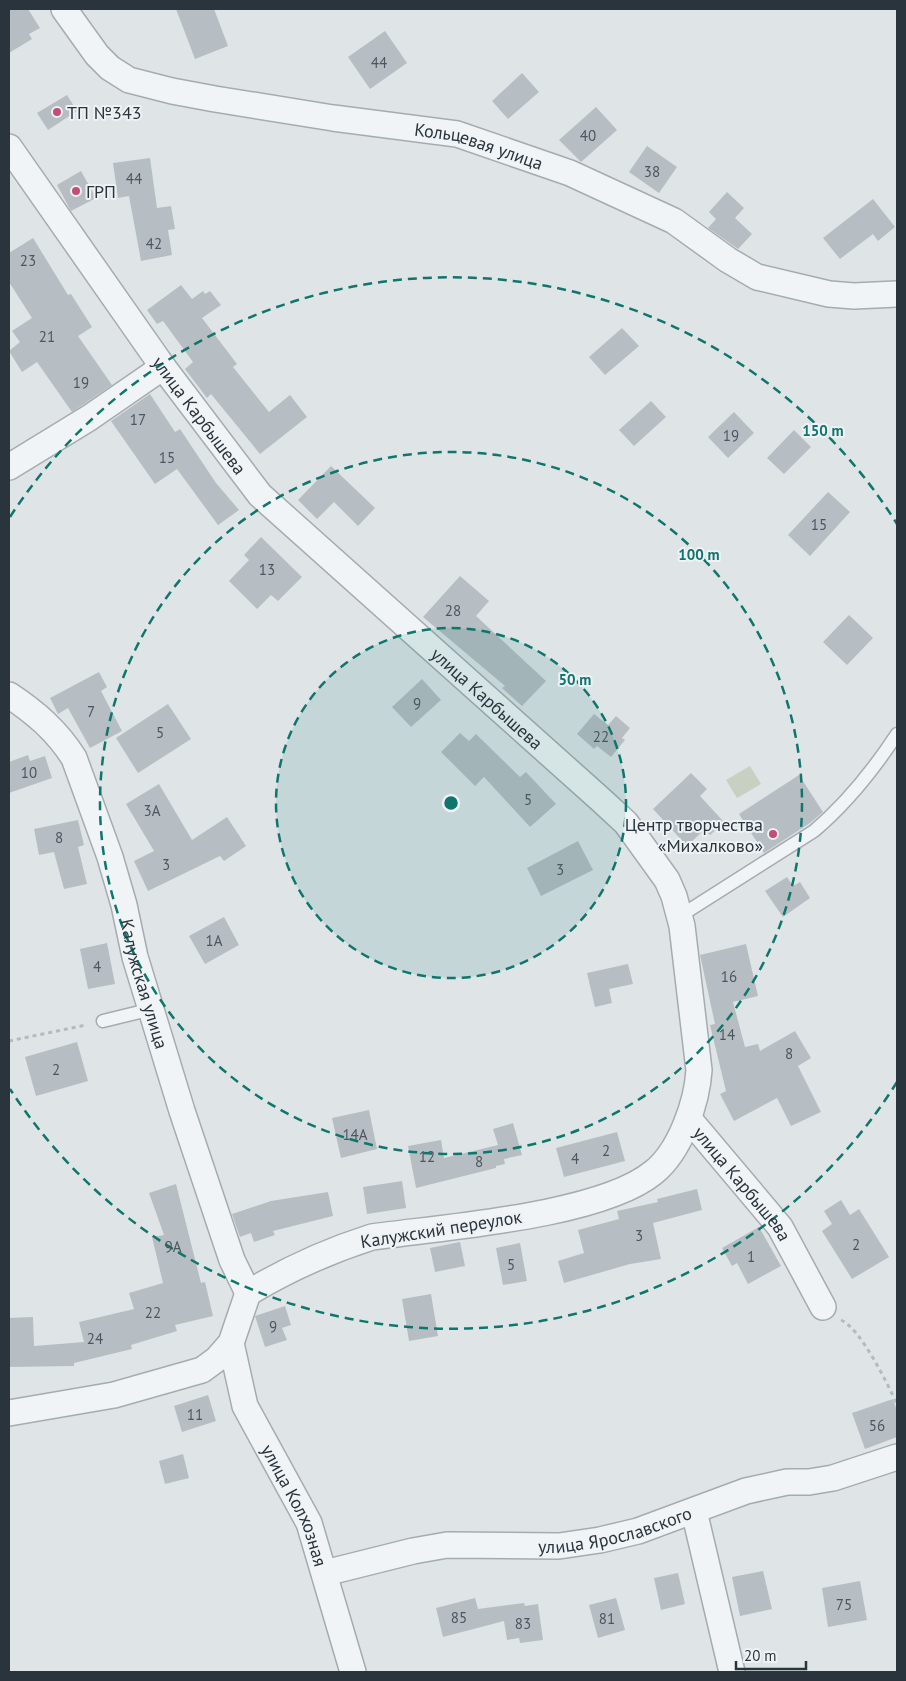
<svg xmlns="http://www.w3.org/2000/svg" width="906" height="1681" font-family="'PT Sans',sans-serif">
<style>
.green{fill:#c8d0c1}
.building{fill:#b7bec3}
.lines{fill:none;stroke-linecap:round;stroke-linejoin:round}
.service-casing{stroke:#a5acb1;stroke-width:15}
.minor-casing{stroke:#a5acb1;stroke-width:28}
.path{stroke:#b5babe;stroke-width:3;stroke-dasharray:4 4;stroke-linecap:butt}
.service{stroke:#f1f4f6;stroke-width:12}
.minor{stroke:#f1f4f6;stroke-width:25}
.ring{fill:none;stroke:#0f766e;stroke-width:2.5;stroke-dasharray:9 6}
.poi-dot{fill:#c24e76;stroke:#eef2f5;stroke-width:2}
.labels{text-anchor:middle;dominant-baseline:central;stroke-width:4;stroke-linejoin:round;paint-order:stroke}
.number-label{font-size:15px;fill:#4c565e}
.poi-label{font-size:18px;fill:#29343d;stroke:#eef2f5;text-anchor:start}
.street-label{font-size:18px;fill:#29343d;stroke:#eef2f5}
.centre{fill:#0f766e;stroke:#eef2f5;stroke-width:2.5}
.ring-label{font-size:15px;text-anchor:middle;font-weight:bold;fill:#0f766e;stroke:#eef2f5;stroke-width:4;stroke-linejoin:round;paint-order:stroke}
</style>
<rect width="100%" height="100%" fill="#dfe4e7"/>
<polygon class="green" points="750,766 761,784 737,798 726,780"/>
<g class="building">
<polygon points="9,9 28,9 40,28 29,34 32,39 9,53"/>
<polygon points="176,9 214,9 228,46 195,59"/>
<polygon points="385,31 407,63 370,89 348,57"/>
<polygon points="522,73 539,92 508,119 492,101"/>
<polygon points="67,95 77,111 48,130 37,113"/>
<polygon points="596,107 617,130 581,162 559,140"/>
<polygon points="647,146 677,167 659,193 629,172"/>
<polygon points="150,158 157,208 171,206 175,229 168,230 172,255 141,261 129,196 118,198 113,163"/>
<polygon points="81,171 96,198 71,211 57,185"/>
<polygon points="727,192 744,208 735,218 752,234 738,249 708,228 716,219 709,212"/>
<polygon points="873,199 895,227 878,241 873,234 840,259 823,238"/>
<polygon points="33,238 68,295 71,294 92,327 78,336 112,385 72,412 37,362 22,372 9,351 20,342 12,331 32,318 9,282 9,253"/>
<polygon points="181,285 192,299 203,291 205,294 210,291 221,305 202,318 237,364 233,367 269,412 290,395 307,417 260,454 211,394 207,398 185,369 193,362 163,321 157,324 147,310"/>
<polygon points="622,328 639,346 605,375 589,357"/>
<polygon points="150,394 175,432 180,429 216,483 239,510 218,525 177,469 155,484 111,421"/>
<polygon points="651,401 666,417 634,446 619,430"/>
<polygon points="734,412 754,433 728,458 708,437"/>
<polygon points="794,430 811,447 784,474 767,458"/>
<polygon points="331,466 375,508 358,526 334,502 317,519 298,500"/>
<polygon points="828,492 850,512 810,556 788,535"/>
<polygon points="261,537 302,577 278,601 271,595 257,609 229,581 249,560 244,555"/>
<polygon points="460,576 489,601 476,616 546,681 522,706 502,688 505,686 423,617"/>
<polygon points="849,615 873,638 847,665 823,642"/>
<polygon points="99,672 107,687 101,691 122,731 90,748 68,708 58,714 50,698"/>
<polygon points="422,679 441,700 411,727 392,707"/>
<polygon points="168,704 191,739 138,773 116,738"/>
<polygon points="594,714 608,725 616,716 630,728 622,738 625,740 611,757 597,746 594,749 577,734"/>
<polygon points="460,733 469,741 476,734 520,777 526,772 556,804 530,827 484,777 475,786 441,752"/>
<polygon points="28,755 30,761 45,756 52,778 9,793 9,762"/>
<polygon points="691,773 707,789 700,796 724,822 710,835 704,830 687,846 653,809"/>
<polygon points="799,775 823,812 810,823 764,853 739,814"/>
<polygon points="159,784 192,840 227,817 246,846 224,861 220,856 148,891 134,861 154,851 126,804"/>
<polygon points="78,820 84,845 78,847 87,884 64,889 54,852 39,855 34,829"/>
<polygon points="578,841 593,870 541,896 527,868"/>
<polygon points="787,877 793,886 800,882 810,898 783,917 765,891"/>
<polygon points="224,917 239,945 205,964 189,936"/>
<polygon points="107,943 115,984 88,989 80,949"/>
<polygon points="746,944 758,996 733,1002 745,1047 758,1044 760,1051 795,1031 811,1058 798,1066 821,1112 791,1126 777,1098 734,1121 720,1094 726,1091 710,1025 715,1024 700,955"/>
<polygon points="628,964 633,984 609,989 612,1003 595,1007 587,973"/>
<polygon points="77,1042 88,1081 36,1096 25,1057"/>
<polygon points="369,1110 377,1149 341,1158 332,1118"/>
<polygon points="513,1123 522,1155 504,1159 505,1164 496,1166 496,1168 416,1188 408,1146 441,1140 444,1158 498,1145 493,1129"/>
<polygon points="617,1132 625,1161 564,1177 556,1148"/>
<polygon points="402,1181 406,1208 367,1214 363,1187"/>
<polygon points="176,1184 201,1283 205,1282 213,1316 175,1325 177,1331 131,1345 132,1349 74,1363 74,1366 9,1367 9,1318 33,1317 34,1346 84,1342 79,1322 134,1309 129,1293 163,1283 152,1237 164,1235 149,1193"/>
<polygon points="697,1189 702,1210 653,1223 661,1259 630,1264 564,1283 558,1261 584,1253 578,1230 619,1219 617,1211 658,1202 657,1199"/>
<polygon points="328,1192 333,1216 273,1231 275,1235 254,1242 251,1233 240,1237 232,1214 271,1201"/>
<polygon points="841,1200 850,1215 859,1209 889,1257 852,1279 822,1231 832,1224 824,1211"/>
<polygon points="759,1227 781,1266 748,1284 737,1263 732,1266 722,1248"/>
<polygon points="460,1242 465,1266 435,1272 430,1248"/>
<polygon points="520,1243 527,1281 503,1285 496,1248"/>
<polygon points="431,1294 438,1336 409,1341 402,1299"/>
<polygon points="285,1306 291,1325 282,1328 287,1340 265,1347 255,1316"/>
<polygon points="208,1395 216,1421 182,1432 174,1406"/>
<polygon points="893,1399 897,1411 897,1437 865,1449 852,1413"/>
<polygon points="183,1454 189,1478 165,1484 159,1461"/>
<polygon points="763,1571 772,1609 740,1616 732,1577"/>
<polygon points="678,1573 685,1604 661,1610 654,1578"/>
<polygon points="860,1581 867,1620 828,1627 822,1588"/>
<polygon points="475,1598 478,1609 524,1603 525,1606 538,1604 543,1640 520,1643 519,1638 507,1640 504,1621 443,1637 436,1608"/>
<polygon points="616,1598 625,1630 598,1638 589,1605"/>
</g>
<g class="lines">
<g class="service-casing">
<g id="service">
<path d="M680 916 814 831C847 803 874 769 897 734"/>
<polyline points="103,1021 152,1009"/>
</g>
</g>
<g class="minor-casing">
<g id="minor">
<path id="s1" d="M64 9 97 55 110 68 129 80 172 91 215 99 333 118 457 134 570 173 674 221 728 260 757 277 829 294 854 296 897 294"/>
<path id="s2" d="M9 147 163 367 260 495 600 799 626 823 667 880 674 896 682 926 699 1070C697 1103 680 1151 654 1172 601 1216 444 1227 372 1237 328 1251 288 1269 248 1293L231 1343 217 1359 202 1370 114 1395 9 1413"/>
<polyline points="9,467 89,418 163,367"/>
<path id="s3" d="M9 695C36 713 57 731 74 758L110 857 124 905 135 957 182 1111 232 1260 248 1293"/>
<path id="s4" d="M689 1119 780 1227 823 1307"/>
<path id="s5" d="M231 1343 245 1406 309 1523 353 1672"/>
<polyline points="694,1511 732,1672"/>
<path id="s6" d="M325 1573 413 1551 447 1545 559 1546 600 1540 638 1531 746 1491 787 1482H809L833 1478 897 1457"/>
</g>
</g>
<g class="path">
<polyline points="9,1041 86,1025"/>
<path d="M841 1320C861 1329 887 1383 897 1404"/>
</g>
<use href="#service" class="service"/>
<use href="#minor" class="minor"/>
</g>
<circle cx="451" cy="803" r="175" fill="#0f766e" fill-opacity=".12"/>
<g class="ring">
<circle cx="451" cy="803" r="175"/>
<circle cx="451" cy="803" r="351"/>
<path d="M897 1082A526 526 0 0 1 10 1089M10 517A526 526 0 0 1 897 524"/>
</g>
<g class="poi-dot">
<circle cx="57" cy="112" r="5"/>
<circle cx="76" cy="191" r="5"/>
<circle cx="773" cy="834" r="5"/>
</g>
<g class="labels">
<g class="number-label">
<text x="379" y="62">44</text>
<text x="588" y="135">40</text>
<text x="652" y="171">38</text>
<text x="134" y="178">44</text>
<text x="154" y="243">42</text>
<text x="28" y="260">23</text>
<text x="47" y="336">21</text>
<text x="81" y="382">19</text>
<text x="138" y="419">17</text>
<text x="731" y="435">19</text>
<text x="167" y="457">15</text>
<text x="819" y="524">15</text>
<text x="267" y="569">13</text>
<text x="453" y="610">28</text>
<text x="417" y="703">9</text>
<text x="91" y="711">7</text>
<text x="160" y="732">5</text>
<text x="601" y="736">22</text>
<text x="29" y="772">10</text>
<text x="528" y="799">5</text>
<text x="152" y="810">3А</text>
<text x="59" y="837">8</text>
<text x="166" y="864">3</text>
<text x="560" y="869">3</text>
<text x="214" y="940">1А</text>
<text x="97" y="966">4</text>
<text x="729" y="976">16</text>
<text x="727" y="1034">14</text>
<text x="789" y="1053">8</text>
<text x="56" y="1069">2</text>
<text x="355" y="1134">14А</text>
<text x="606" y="1150">2</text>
<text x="427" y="1156">12</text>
<text x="575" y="1158">4</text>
<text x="479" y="1161">8</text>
<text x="639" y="1235">3</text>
<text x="856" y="1244">2</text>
<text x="173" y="1246">9А</text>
<text x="751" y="1256">1</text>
<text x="511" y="1264">5</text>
<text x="153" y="1312">22</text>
<text x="273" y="1326">9</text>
<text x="95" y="1338">24</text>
<text x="195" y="1414">11</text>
<text x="877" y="1425">56</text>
<text x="844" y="1604">75</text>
<text x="459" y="1617">85</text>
<text x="607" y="1618">81</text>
<text x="523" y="1623">83</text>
</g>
<g class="poi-label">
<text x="67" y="112">ТП №343</text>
<text x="86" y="191">ГРП</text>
<text x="763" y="824" text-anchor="end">Центр творчества<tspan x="763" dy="21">«Михалково»</tspan></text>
</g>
<g class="street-label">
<text stroke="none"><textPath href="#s1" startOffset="454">Кольцевая улица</textPath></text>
<text stroke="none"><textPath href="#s2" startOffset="329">улица Карбышева</textPath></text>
<text stroke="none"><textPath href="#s2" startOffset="734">улица Карбышева</textPath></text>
<text stroke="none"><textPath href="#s3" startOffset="328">Калужская улица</textPath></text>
<text stroke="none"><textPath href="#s4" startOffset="84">улица Карбышева</textPath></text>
<text transform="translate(441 1229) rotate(-9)">Калужский переулок</text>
<text stroke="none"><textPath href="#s5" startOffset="176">улица Колхозная</textPath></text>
<text stroke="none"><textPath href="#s6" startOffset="295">улица Ярославского</textPath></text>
</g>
</g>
<circle cx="451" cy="803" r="8" class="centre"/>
<g class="ring-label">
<text x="823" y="436">150 m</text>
<text x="699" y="560">100 m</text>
<text x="575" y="685">50 m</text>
</g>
<rect width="906" height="1681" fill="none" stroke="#29343d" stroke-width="20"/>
<path d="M736 1661v8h70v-8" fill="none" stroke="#29343d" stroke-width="2.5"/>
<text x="744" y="1661" font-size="15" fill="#29343d" stroke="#eef2f5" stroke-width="4" paint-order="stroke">20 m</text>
</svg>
